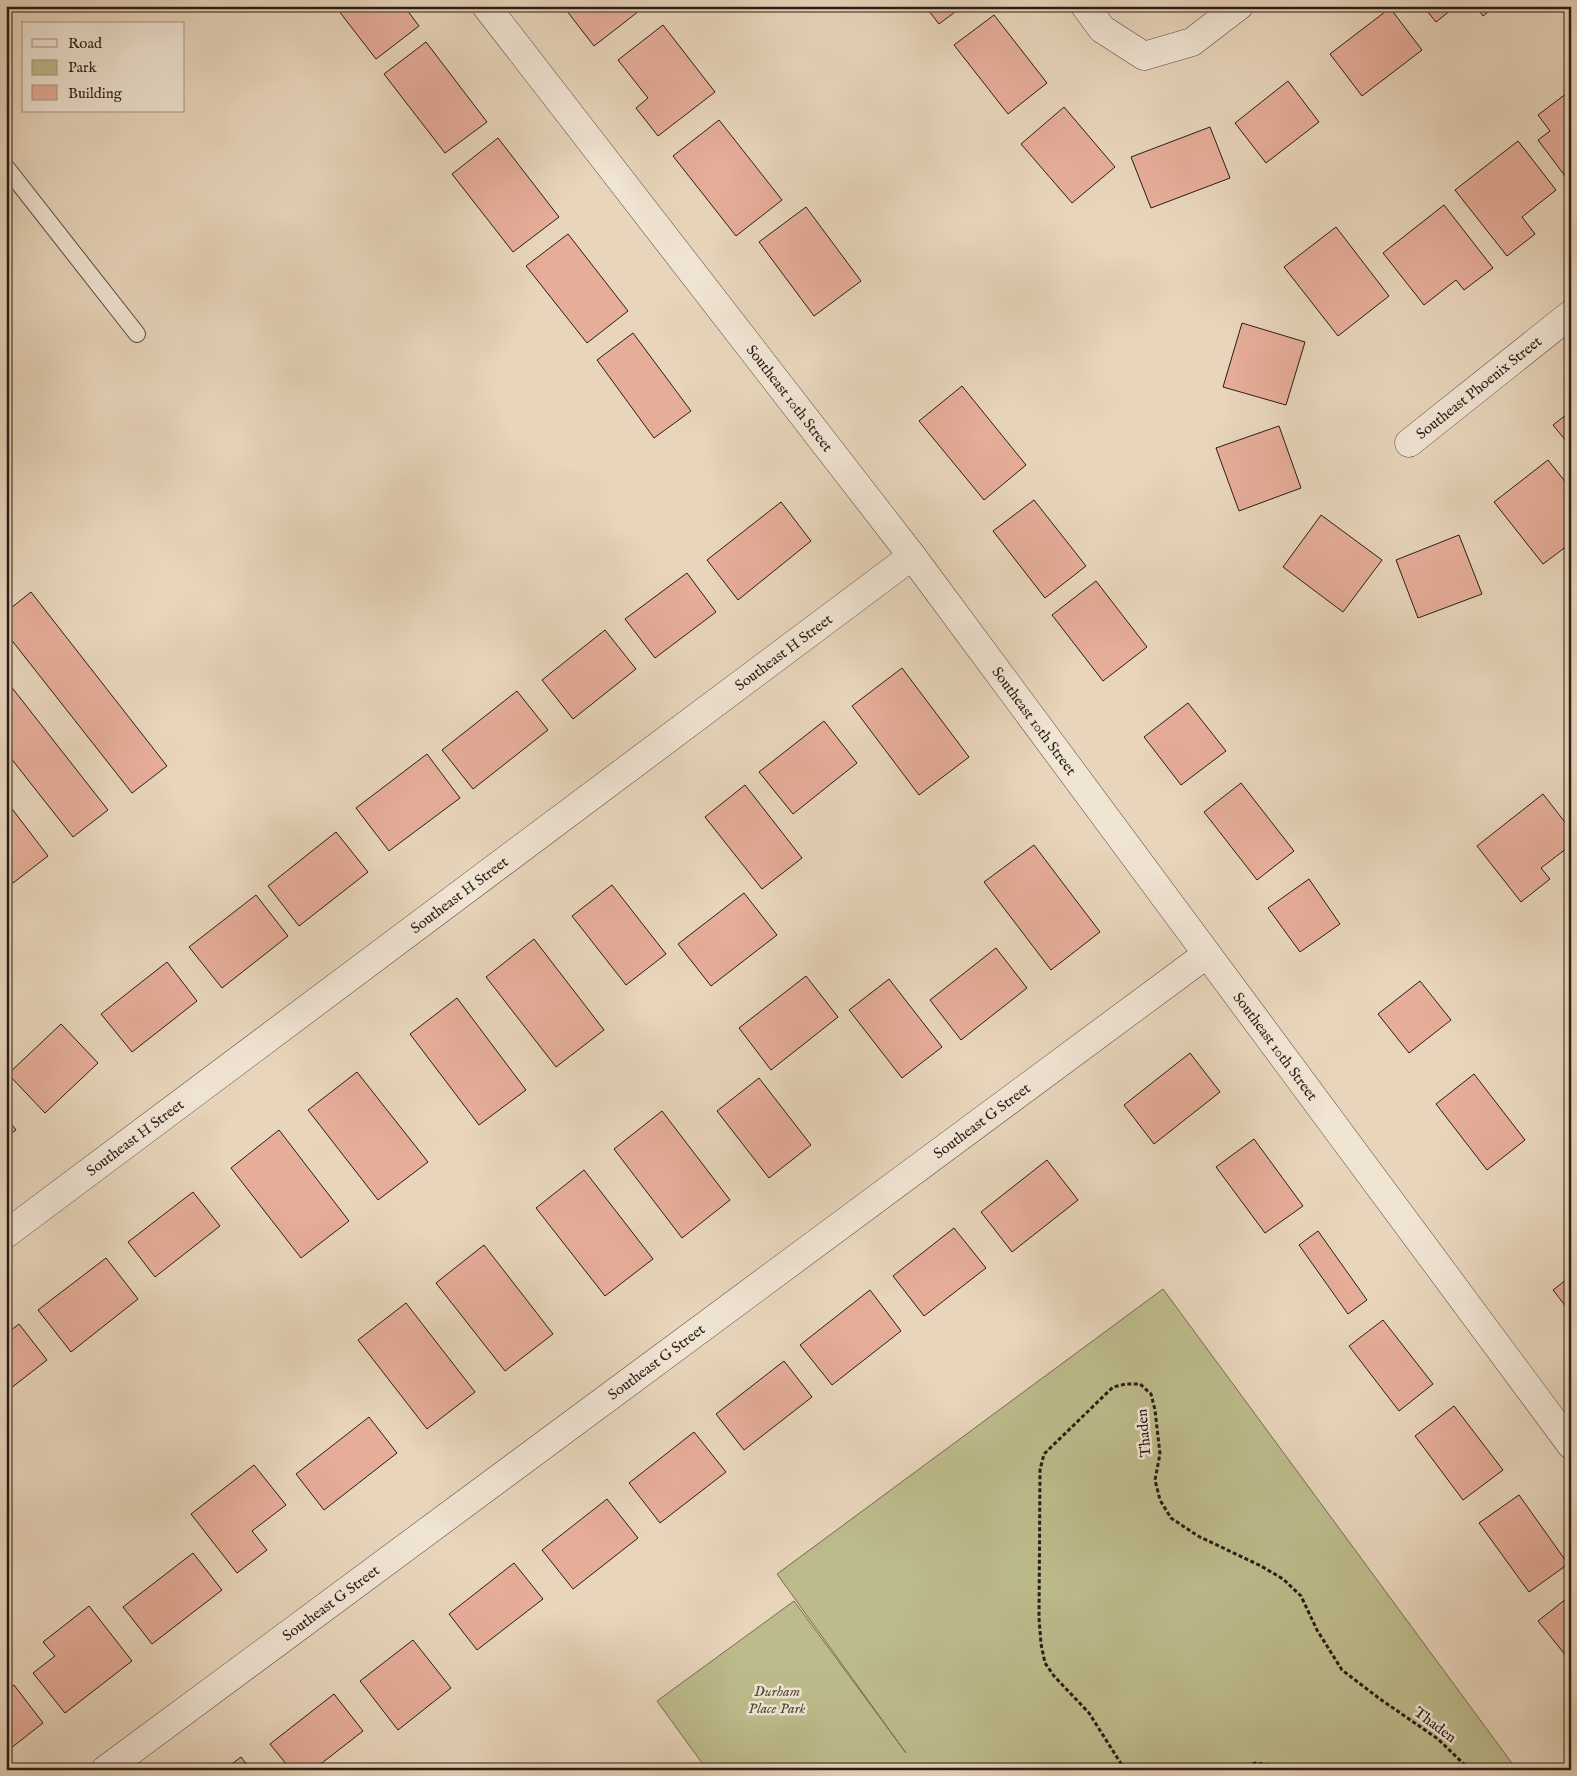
<svg xmlns="http://www.w3.org/2000/svg" width="1577" height="1776" font-family="'IM FELL English',serif">
<style>
.green{fill:#bdbb8c;stroke:#746c51}
.building{fill:#e6ad99;stroke:#2a1c16}
.lines{fill:none;stroke-linecap:round;stroke-linejoin:round}
.service-casing{stroke:#5a4a3f;stroke-width:18}
.minor-casing{stroke:#5a4a3f;stroke-width:29}
.path{stroke:#2a1c16;stroke-width:3;stroke-dasharray:4 2.5;stroke-linecap:butt}
.service{stroke:#f0e4d3;stroke-width:16}
.minor{stroke:#f0e4d3;stroke-width:28}
.labels{text-anchor:middle;dominant-baseline:central;stroke-width:5;stroke-linejoin:round;paint-order:stroke}
.street-label{font-size:15px;fill:#2a1c16;stroke:#f0e4d3}
.park-label{font-size:15px;font-style:italic;fill:#564c39;stroke:#f0e4d3}
</style>
<rect width="100%" height="100%" fill="#e8d5bb"/>
<filter id="stains"><feTurbulence type="fractalNoise" baseFrequency=".004" numOctaves="4"/><feColorMatrix values="0 0 0 0 .2 0 0 0 0 .09 0 0 0 0 .02 0 0 0 .5 -.17"/></filter>
<radialGradient id="worn" r=".72"><stop offset=".6" stop-color="#630" stop-opacity="0"/><stop offset="1" stop-color="#630" stop-opacity=".3"/></radialGradient>
<polygon class="green" points="1163,1289 1517,1770 707,1770 657,1701 794,1601 906,1753 777,1574"/>
<g class="building">
<polygon points="335,6 404,6 419,26 376,59"/>
<polygon points="563,6 635,6 639,11 594,46"/>
<polygon points="925,6 963,6 939,24"/>
<polygon points="1423,6 1456,6 1436,22"/>
<polygon points="1475,6 1496,6 1483,16"/>
<polygon points="1390,8 1422,50 1362,96 1330,54"/>
<polygon points="994,15 1047,83 1008,114 954,45"/>
<polygon points="663,25 715,92 658,136 636,108 648,98 618,60"/>
<polygon points="426,42 487,122 445,153 384,74"/>
<polygon points="1288,81 1319,122 1266,163 1235,123"/>
<polygon points="1571,90 1571,184 1538,140 1550,131 1538,115"/>
<polygon points="1064,107 1115,167 1072,203 1021,144"/>
<polygon points="719,120 782,200 736,236 673,156"/>
<polygon points="1210,127 1230,178 1151,208 1131,157"/>
<polygon points="498,138 559,217 513,252 452,174"/>
<polygon points="1518,141 1556,190 1522,217 1535,234 1507,256 1455,190"/>
<polygon points="1444,205 1493,268 1464,290 1456,280 1424,305 1383,253"/>
<polygon points="806,207 861,281 814,316 759,242"/>
<polygon points="1336,227 1389,296 1338,336 1284,267"/>
<polygon points="568,234 628,311 587,343 526,266"/>
<polygon points="1242,323 1305,342 1286,405 1223,387"/>
<polygon points="633,333 691,411 654,438 597,360"/>
<polygon points="962,386 1026,465 984,500 919,421"/>
<polygon points="1571,411 1571,447 1553,425"/>
<polygon points="1279,426 1301,488 1239,511 1216,448"/>
<polygon points="1548,460 1571,489 1571,543 1543,564 1494,502"/>
<polygon points="1034,500 1086,566 1045,598 993,531"/>
<polygon points="781,502 811,541 738,600 707,560"/>
<polygon points="1321,515 1382,560 1343,612 1283,567"/>
<polygon points="1459,535 1482,594 1418,618 1396,560"/>
<polygon points="687,573 716,612 655,658 625,619"/>
<polygon points="1096,581 1147,647 1103,681 1052,615"/>
<polygon points="31,592 167,766 132,793 6,633 6,612"/>
<polygon points="605,630 636,669 573,719 542,680"/>
<polygon points="902,668 969,757 919,795 852,706"/>
<polygon points="6,680 108,810 73,837 6,752"/>
<polygon points="517,691 548,730 473,789 442,750"/>
<polygon points="1188,703 1226,751 1181,785 1144,737"/>
<polygon points="824,721 857,763 793,814 759,772"/>
<polygon points="427,754 460,798 389,851 356,808"/>
<polygon points="1241,783 1294,851 1257,880 1204,812"/>
<polygon points="745,785 802,858 762,889 705,817"/>
<polygon points="1543,794 1571,830 1571,845 1541,868 1550,879 1521,902 1477,846"/>
<polygon points="6,801 48,856 13,883 6,874"/>
<polygon points="336,832 368,872 299,926 268,886"/>
<polygon points="1034,845 1100,932 1051,970 984,882"/>
<polygon points="1309,879 1340,924 1300,952 1268,908"/>
<polygon points="612,885 666,954 626,985 572,916"/>
<polygon points="744,893 777,935 711,986 678,944"/>
<polygon points="256,895 288,936 222,988 189,947"/>
<polygon points="534,939 604,1030 556,1067 486,977"/>
<polygon points="996,948 1027,988 961,1040 930,1000"/>
<polygon points="167,962 197,1001 132,1052 101,1014"/>
<polygon points="806,976 838,1017 771,1070 739,1028"/>
<polygon points="889,979 942,1047 902,1078 849,1010"/>
<polygon points="1420,981 1451,1020 1409,1053 1378,1014"/>
<polygon points="457,998 526,1090 479,1125 410,1034"/>
<polygon points="61,1024 98,1063 45,1113 8,1074"/>
<polygon points="1190,1053 1220,1092 1154,1144 1124,1105"/>
<polygon points="357,1072 428,1162 378,1200 308,1110"/>
<polygon points="1474,1074 1525,1140 1487,1170 1436,1104"/>
<polygon points="759,1078 811,1145 769,1178 717,1111"/>
<polygon points="662,1111 730,1200 682,1238 614,1149"/>
<polygon points="6,1117 16,1130 6,1137"/>
<polygon points="279,1130 349,1221 301,1258 231,1168"/>
<polygon points="1254,1139 1303,1206 1265,1233 1216,1167"/>
<polygon points="1047,1160 1078,1200 1012,1252 981,1212"/>
<polygon points="584,1170 653,1259 605,1296 536,1208"/>
<polygon points="193,1192 220,1226 155,1277 128,1242"/>
<polygon points="954,1228 986,1268 924,1316 893,1276"/>
<polygon points="1318,1231 1367,1300 1348,1314 1299,1245"/>
<polygon points="484,1245 553,1334 505,1371 436,1283"/>
<polygon points="106,1258 138,1299 71,1352 38,1310"/>
<polygon points="1571,1276 1571,1313 1553,1290"/>
<polygon points="870,1290 901,1331 832,1385 800,1345"/>
<polygon points="406,1303 475,1392 427,1429 358,1340"/>
<polygon points="1383,1320 1433,1384 1399,1411 1349,1346"/>
<polygon points="19,1324 47,1360 6,1392 6,1334"/>
<polygon points="784,1361 812,1397 744,1450 716,1414"/>
<polygon points="1454,1406 1503,1470 1463,1500 1415,1436"/>
<polygon points="369,1417 397,1453 324,1510 296,1474"/>
<polygon points="694,1432 726,1472 660,1523 629,1483"/>
<polygon points="254,1465 286,1505 252,1531 267,1550 237,1573 191,1514"/>
<polygon points="1519,1495 1568,1564 1529,1592 1479,1523"/>
<polygon points="607,1499 638,1538 573,1589 542,1550"/>
<polygon points="193,1553 222,1590 152,1644 123,1607"/>
<polygon points="514,1563 543,1599 477,1650 449,1614"/>
<polygon points="1571,1595 1571,1662 1538,1621"/>
<polygon points="89,1606 132,1661 65,1713 33,1673 55,1656 43,1642"/>
<polygon points="413,1640 451,1688 398,1730 360,1681"/>
<polygon points="14,1685 43,1723 6,1752 6,1691"/>
<polygon points="334,1694 363,1731 313,1770 291,1770 270,1744"/>
<polygon points="241,1757 251,1770 224,1770"/>
</g>
<g class="lines">
<g class="service-casing">
<polyline id="service" points="6,167 137,334"/>
</g>
<g class="minor-casing">
<g id="minor">
<path id="s1" d="M486 6 912 556 1571 1445"/>
<polyline points="1085,6 1102,29 1144,56 1192,42 1239,6"/>
<path id="s2" d="M1409 443 1571 314"/>
<path id="s3" d="M6 1234 912 556"/>
<path id="s4" d="M105 1770 1207 954"/>
</g>
</g>
<g class="path">
<polyline points="1125,1770 1089,1713 1054,1676 1045,1663 1041,1644 1039,1618 1040,1470 1044,1454 1113,1387 1126,1384 1140,1384 1151,1394 1155,1410 1160,1454 1155,1480 1160,1500 1171,1518 1198,1536 1261,1566 1283,1579 1301,1596 1317,1630 1342,1670 1380,1699 1438,1739 1470,1770"/>
<polyline points="1241,1770 1255,1763 1268,1765 1271,1770"/>
</g>
<use href="#service" class="service"/>
<use href="#minor" class="minor"/>
</g>
<g class="labels">
<g class="street-label">
<text stroke="none"><textPath href="#s2" startOffset="89">Southeast Phoenix Street</textPath></text>
<text stroke="none"><textPath href="#s1" startOffset="496">Southeast 10th Street</textPath></text>
<text stroke="none"><textPath href="#s3" startOffset="971">Southeast H Street</textPath></text>
<text stroke="none"><textPath href="#s1" startOffset="901">Southeast 10th Street</textPath></text>
<text stroke="none"><textPath href="#s3" startOffset="566">Southeast H Street</textPath></text>
<text stroke="none"><textPath href="#s1" startOffset="1306">Southeast 10th Street</textPath></text>
<text stroke="none"><textPath href="#s4" startOffset="1091">Southeast G Street</textPath></text>
<text stroke="none"><textPath href="#s3" startOffset="161">Southeast H Street</textPath></text>
<text stroke="none"><textPath href="#s4" startOffset="686">Southeast G Street</textPath></text>
<text transform="translate(1144 1433) rotate(-95)">Thaden</text>
<text stroke="none"><textPath href="#s4" startOffset="281">Southeast G Street</textPath></text>
<text transform="translate(1435 1725) rotate(37)">Thaden</text>
</g>
<g class="park-label">
<text x="777" y="1691">Durham<tspan x="777" dy="17">Place Park</tspan></text>
</g>
</g>
<rect width="1577" height="1776" fill="none" stroke="#e8d5bb" stroke-width="25"/>
<rect x="8" y="8" width="1562" height="1761" fill="none" stroke="#2a1c16" stroke-width="2.5"/>
<rect x="12" y="12" width="1552" height="1751" fill="none" stroke="#2a1c16"/>
<rect x="22" y="22" width="162" height="90" fill="#f0e4d3" stroke="#a19487"/>
<rect x="32" y="39" width="25" height="8" fill="#f0e4d3" stroke="#a19487"/>
<text x="68" y="48" font-size="15" fill="#2a1c16">Road</text>
<rect x="32" y="60" width="25" height="15" fill="#bdbb8c" stroke="#a19487"/>
<text x="68" y="72" font-size="15" fill="#2a1c16">Park</text>
<rect x="32" y="85" width="25" height="15" fill="#e6ad99" stroke="#a19487"/>
<text x="68" y="98" font-size="15" fill="#2a1c16">Building</text>
<rect width="100%" height="100%" filter="url(#stains)"/>
<rect width="100%" height="100%" fill="url(#worn)"/>
</svg>
